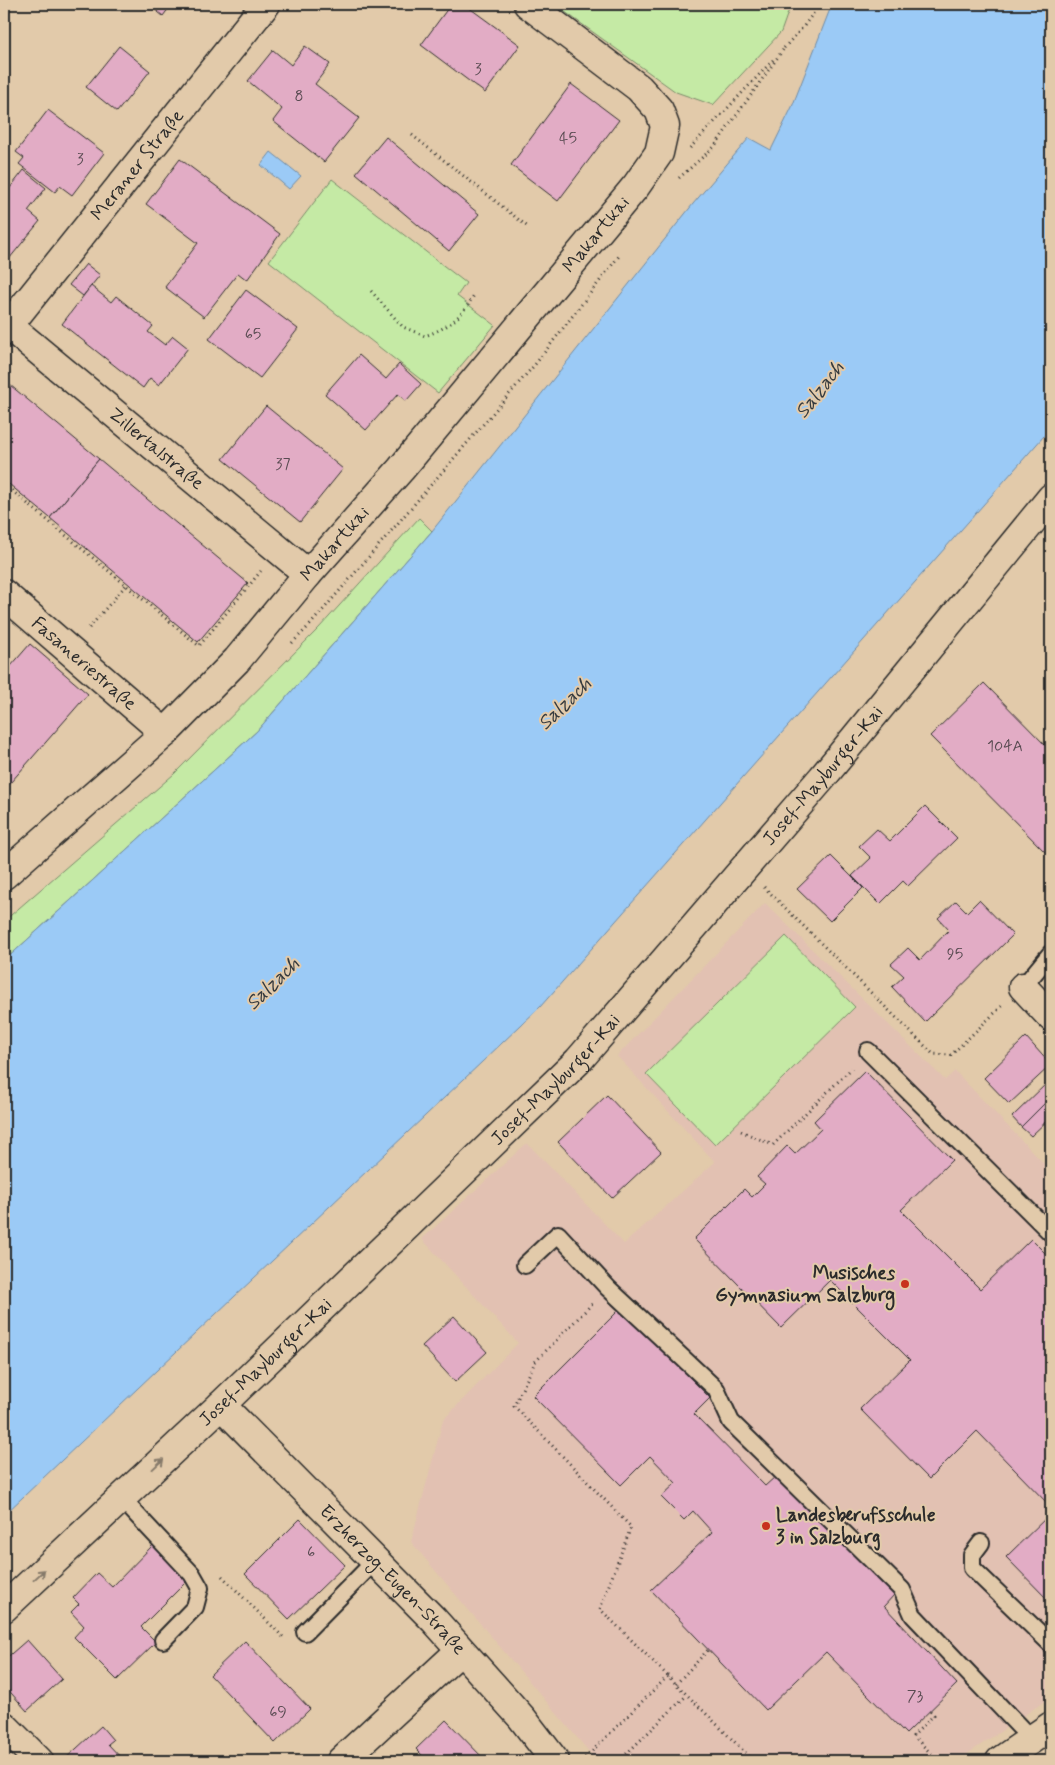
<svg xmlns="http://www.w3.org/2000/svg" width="1055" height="1765" font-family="Mynerve,sans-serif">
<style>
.built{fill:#e2c1b2}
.green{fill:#c5eaa5;stroke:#788a68}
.water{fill:#9bcaf6;stroke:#6e8aa5}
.building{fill:#e2acc5;stroke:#2b2b2b}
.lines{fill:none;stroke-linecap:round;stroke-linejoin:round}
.lane-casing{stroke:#2b2b2b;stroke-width:20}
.street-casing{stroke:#2b2b2b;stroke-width:31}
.path{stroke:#2b2b2b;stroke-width:3;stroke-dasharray:1 4;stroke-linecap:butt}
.lane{stroke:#e2caaa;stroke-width:16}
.street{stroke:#e2caaa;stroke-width:28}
.oneway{stroke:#867a6a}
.poi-dot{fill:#c8321e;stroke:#e2caaa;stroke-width:2}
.labels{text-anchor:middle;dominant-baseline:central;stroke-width:4;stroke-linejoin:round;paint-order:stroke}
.number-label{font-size:16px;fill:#594b52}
.street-label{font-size:19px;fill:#2b2b2b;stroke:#e2caaa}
.poi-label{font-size:19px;font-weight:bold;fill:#2b2b2b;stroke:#e2caaa;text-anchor:end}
.water-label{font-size:20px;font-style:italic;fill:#363b3f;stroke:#e2caaa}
</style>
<rect width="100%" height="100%" fill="#e2caaa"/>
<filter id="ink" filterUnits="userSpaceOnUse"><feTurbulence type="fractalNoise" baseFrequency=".02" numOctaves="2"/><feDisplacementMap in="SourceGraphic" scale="10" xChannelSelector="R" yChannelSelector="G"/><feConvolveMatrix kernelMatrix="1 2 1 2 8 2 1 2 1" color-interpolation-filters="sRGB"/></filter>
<g filter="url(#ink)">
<polygon class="built" points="765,903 945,1080 955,1071 1051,1171 1051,1697 957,1761 597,1761 411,1542 443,1420 518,1343 422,1239 527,1143 624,1244 715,1162 617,1056"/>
<g class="green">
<polygon points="554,4 791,4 781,32 713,105 676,92"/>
<polygon points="332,179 466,283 457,296 495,325 438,393 269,261"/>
<polygon points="419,518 432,531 257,731 4,961 4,921 174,774 319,628"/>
<polygon points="786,936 855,1007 715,1145 646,1074"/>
</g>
<g class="water">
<polygon points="832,4 1051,4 1051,428 540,1007 4,1515 4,961 257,731 432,531 693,204 749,138 771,150 792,107"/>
<polygon points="271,152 301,176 289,189 261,165"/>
</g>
<g class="building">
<polygon points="148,4 172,4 163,16"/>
<polygon points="451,4 464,4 520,45 485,93 421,45"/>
<polygon points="119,46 150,71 117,112 86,87"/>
<polygon points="305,46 330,64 315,84 359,118 324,162 273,121 282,109 248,81 273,50 291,65"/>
<polygon points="571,84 619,120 558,201 511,165"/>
<polygon points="48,110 104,153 72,195 60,186 55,192 19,164 24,158 16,152"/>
<polygon points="386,137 479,214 449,251 356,173"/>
<polygon points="180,159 280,234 247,280 238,273 204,317 165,287 198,243 146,204"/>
<polygon points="24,170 46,188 28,211 40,221 9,259 4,255 4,191 6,193"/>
<polygon points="86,264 100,275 83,296 69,285"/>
<polygon points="91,286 111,302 116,296 153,326 148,332 165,345 173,336 188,348 159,385 150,378 143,388 62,324"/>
<polygon points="246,290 298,329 260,378 209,339"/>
<polygon points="359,355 386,379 399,364 421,384 406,401 398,394 366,430 325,394"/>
<polygon points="4,380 99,459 50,518 4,480"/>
<polygon points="266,406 343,469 300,522 223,459"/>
<polygon points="99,459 248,583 198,642 50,518"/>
<polygon points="30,644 88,694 4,790 4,674"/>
<polygon points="984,683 1051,751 1051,858 930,736"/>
<polygon points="925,806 957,838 908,886 903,881 880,904 852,876 871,858 859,846 877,829 890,841"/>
<polygon points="831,856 863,888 830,921 797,889"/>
<polygon points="979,900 1013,935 925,1022 892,987 904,976 891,964 908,948 920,960 949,930 938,918 956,901 967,912"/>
<polygon points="1026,1037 1051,1065 1009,1104 984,1078"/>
<polygon points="865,1071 952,1160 901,1210 980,1289 1031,1239 1051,1259 1051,1356 1049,1359 1051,1361 1051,1507 977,1431 929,1479 860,1409 910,1360 830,1280 781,1328 694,1239 744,1189 752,1197 765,1184 757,1177 787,1146 795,1154 821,1129 814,1121"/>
<polygon points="1049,1081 1051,1083 1051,1097 1021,1127 1012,1117"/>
<polygon points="607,1095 661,1152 612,1198 558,1142"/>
<polygon points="1051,1097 1051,1117 1031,1136 1021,1127"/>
<polygon points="1051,1117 1051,1131 1044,1123"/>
<polygon points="621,1308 710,1398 694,1414 765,1486 776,1476 894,1595 884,1606 957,1684 906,1734 826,1652 766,1710 651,1590 712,1532 693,1511 684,1520 661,1497 676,1483 650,1456 621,1485 533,1396"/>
<polygon points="454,1316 487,1352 455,1382 422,1346"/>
<polygon points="1051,1513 1051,1603 1006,1557"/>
<polygon points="300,1519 345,1565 289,1619 245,1574"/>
<polygon points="154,1544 187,1581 141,1627 156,1642 117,1680 74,1637 84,1626 71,1612 79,1604 73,1598 97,1573 112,1587"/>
<polygon points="27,1640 62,1679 27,1711 4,1685 4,1660"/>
<polygon points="245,1641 310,1709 275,1743 210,1675"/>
<polygon points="446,1720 486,1761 428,1761 416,1749"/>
<polygon points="101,1726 113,1740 108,1744 124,1761 64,1760"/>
</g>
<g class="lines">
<g class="lane-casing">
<g id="lane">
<polyline points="1023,987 1051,953"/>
<polyline points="868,1051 1051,1233"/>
<polyline points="525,1265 558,1234 608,1288 716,1389 731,1422 902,1590 913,1615 1032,1740"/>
<polyline points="121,1498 192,1574 200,1588 195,1607 163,1640"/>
<polyline points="981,1543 972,1555 972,1568 1051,1644"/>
<polyline points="305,1632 375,1561"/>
</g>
</g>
<g class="street-casing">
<g id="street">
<path id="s1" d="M4 322 308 574"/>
<path id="s2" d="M9 325 266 4"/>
<path id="s3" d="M4 594 165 733"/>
<path id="s4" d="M4 875 165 733 237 660 308 574 401 469 636 186 659 153 665 126 659 110 639 88 528 4"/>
<polyline points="1023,987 1051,1017"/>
<path id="s5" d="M221 1405 434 1620 522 1718 555 1761"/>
<path id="s6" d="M4 1608 221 1405 578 1061 822 778 1051 498"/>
<polyline points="4,1726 39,1761"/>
<polyline points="341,1761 460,1651"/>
<polyline points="1000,1761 1051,1726"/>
</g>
</g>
<g class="path">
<polyline points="784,48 804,26 820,4"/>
<polyline points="412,135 528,227"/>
<polyline points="690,148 775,58"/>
<polyline points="679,178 714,147 785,47"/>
<path d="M371 291 403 327 425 336C449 327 461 318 474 295"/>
<polyline points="4,484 199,646 261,571"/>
<polyline points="89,628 126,585"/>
<polyline points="292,643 310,625 537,362 619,256"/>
<polyline points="764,887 933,1054 951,1055 1002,1006"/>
<polyline points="4,910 11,903"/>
<polyline points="741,1131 773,1145 852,1068"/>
<polyline points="592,1304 535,1362 514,1406 631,1527 600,1609 754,1761"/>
<polyline points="222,1576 283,1637"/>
<polyline points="676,1684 708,1650"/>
<polyline points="930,1711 934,1715 913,1736 939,1761"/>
<polyline points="585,1758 668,1676"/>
<polyline points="619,1761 687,1695"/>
</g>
<use href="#lane" class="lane"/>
<use href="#street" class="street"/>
</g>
<defs><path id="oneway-shaft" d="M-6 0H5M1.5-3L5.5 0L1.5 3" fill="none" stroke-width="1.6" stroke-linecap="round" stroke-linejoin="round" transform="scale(1.25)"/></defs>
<g class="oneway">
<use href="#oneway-shaft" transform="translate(158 1464) rotate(-43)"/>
<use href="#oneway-shaft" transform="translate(39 1575) rotate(-43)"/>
</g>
</g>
<g class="poi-dot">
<circle cx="905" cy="1284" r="5"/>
<circle cx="766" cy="1526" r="5"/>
</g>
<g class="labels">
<g class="number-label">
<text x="478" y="69">3</text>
<text x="299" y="96">8</text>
<text x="568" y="138">45</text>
<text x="80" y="159">3</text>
<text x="253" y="334">65</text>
<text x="283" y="464">37</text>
<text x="1005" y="746">104A</text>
<text x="955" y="954">95</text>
<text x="311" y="1552">6</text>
<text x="915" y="1696">73</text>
<text x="278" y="1712">69</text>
</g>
<g class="street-label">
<text stroke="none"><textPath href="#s2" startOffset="205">Meraner Straße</textPath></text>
<text stroke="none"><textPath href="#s4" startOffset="874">Makartkai</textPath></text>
<text stroke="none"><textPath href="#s1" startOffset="198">Zillertalstraße</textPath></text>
<text stroke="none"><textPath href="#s4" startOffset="469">Makartkai</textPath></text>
<text stroke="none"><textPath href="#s3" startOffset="106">Fasaneriestraße</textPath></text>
<text stroke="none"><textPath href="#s6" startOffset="1169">Josef-Mayburger-Kai</textPath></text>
<text stroke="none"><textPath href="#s6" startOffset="764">Josef-Mayburger-Kai</textPath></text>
<text stroke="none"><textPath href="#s6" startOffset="359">Josef-Mayburger-Kai</textPath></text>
<text stroke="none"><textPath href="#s5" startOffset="245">Erzherzog-Eugen-Straße</textPath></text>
</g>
<g class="poi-label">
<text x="895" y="1273">Musisches<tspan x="895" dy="22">Gymnasium Salzburg</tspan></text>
<text x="776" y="1515" text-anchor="start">Landesberufsschule<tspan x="776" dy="22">3 in Salzburg</tspan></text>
</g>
<g class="water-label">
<text transform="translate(820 390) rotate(-52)">Salzach</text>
<text transform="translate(565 704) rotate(-44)">Salzach</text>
<text transform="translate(273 984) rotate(-44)">Salzach</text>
</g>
</g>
<rect width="1055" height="1765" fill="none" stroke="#e2caaa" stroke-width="20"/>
<rect x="10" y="10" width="1035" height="1745" fill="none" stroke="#2b2b2b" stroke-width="2" filter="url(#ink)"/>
</svg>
